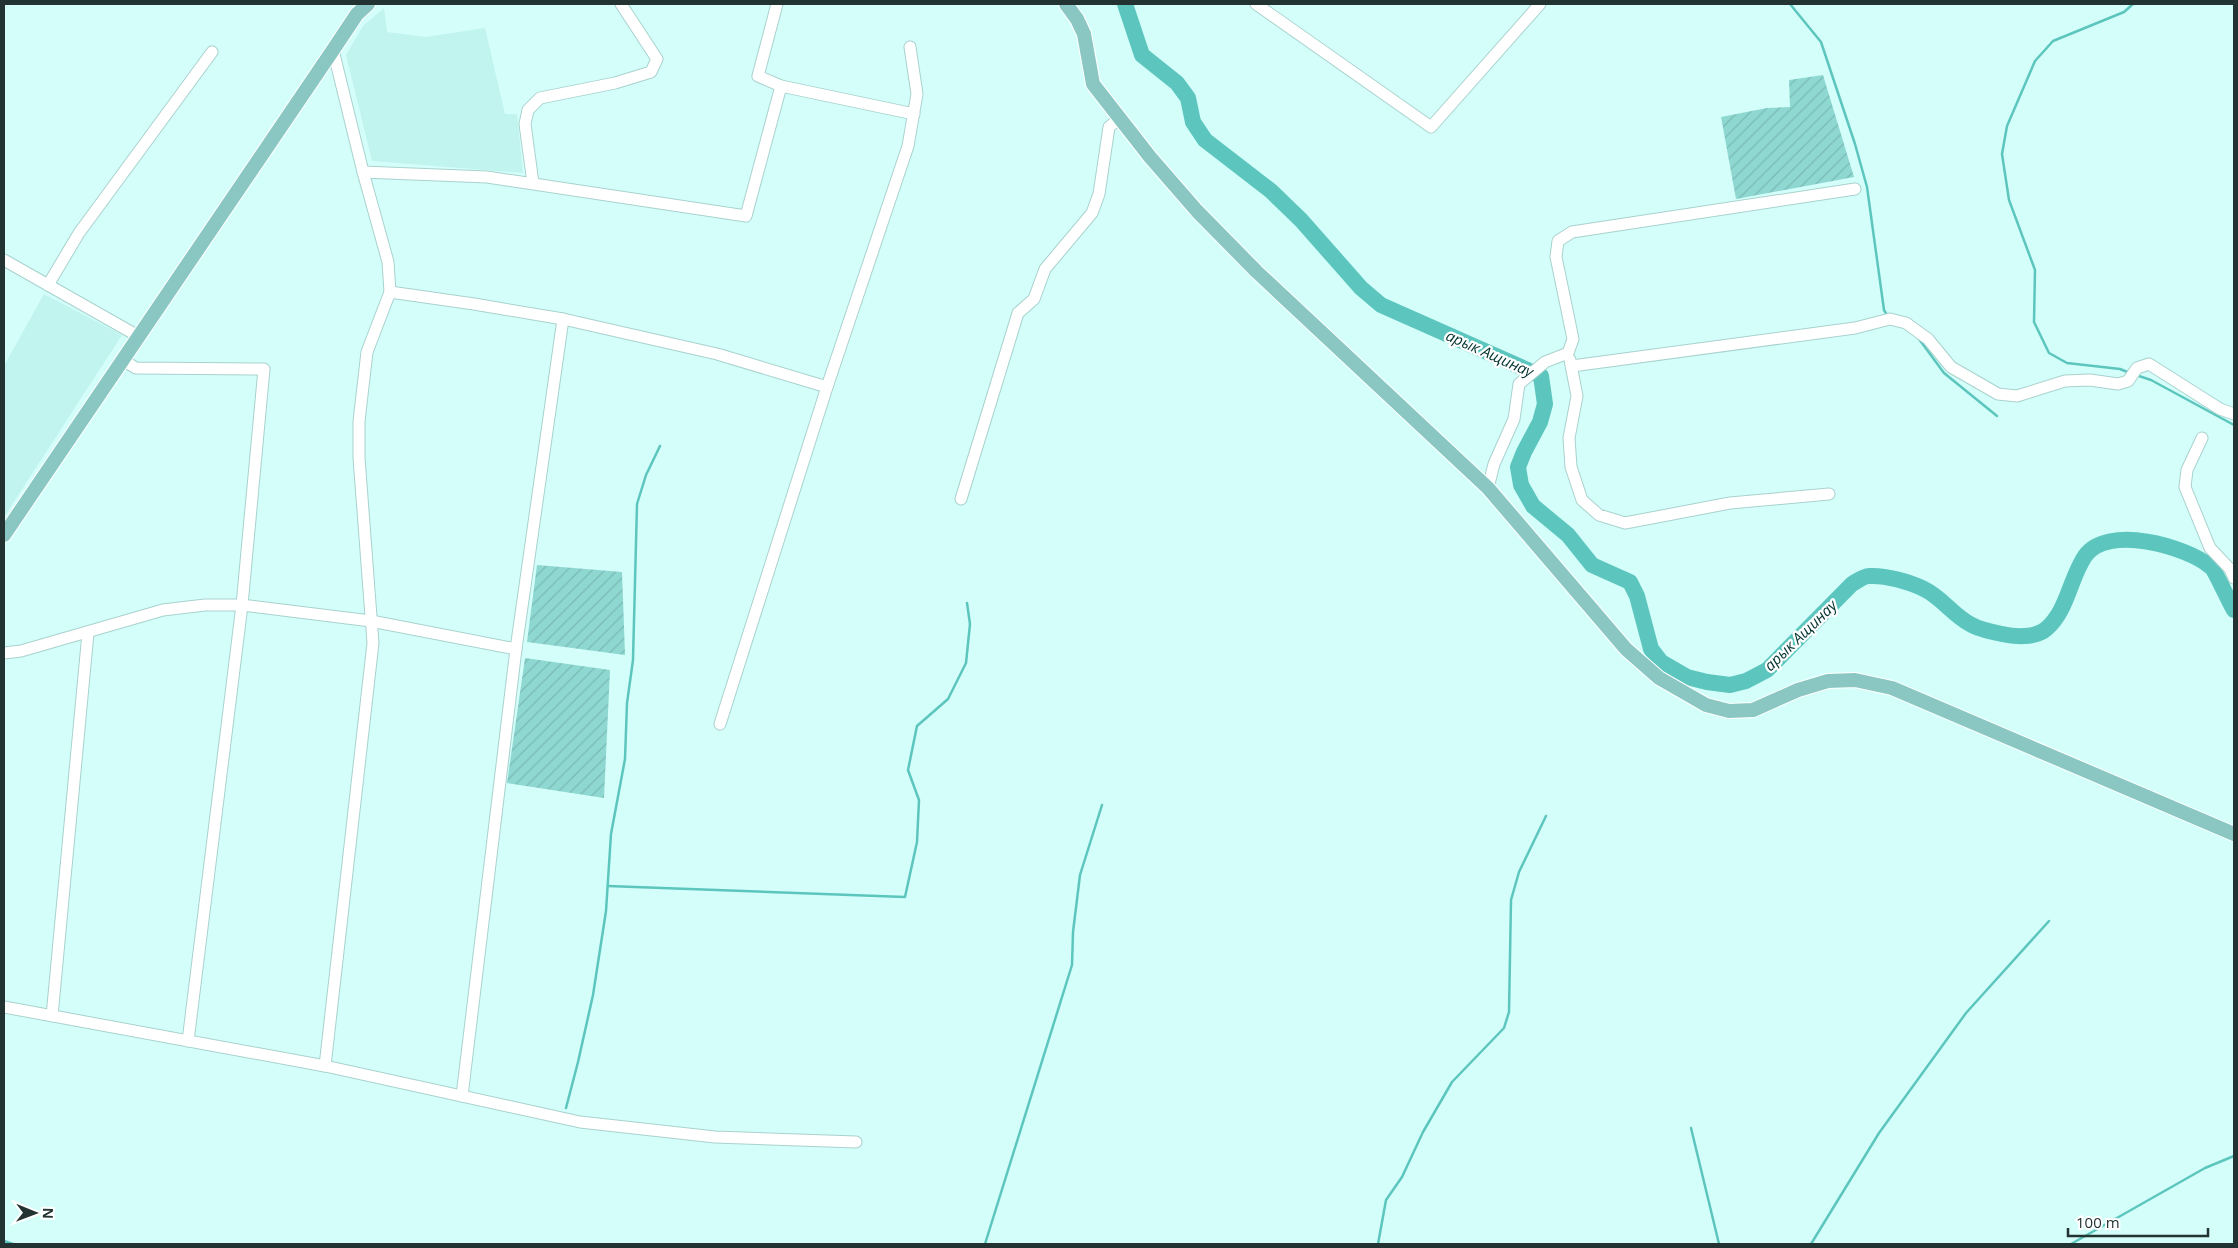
<svg xmlns="http://www.w3.org/2000/svg" width="2238" height="1248" font-family="'Open Sans',sans-serif">
<style>
.built{fill:#c1f4ef}
.garden{fill:url(#garden-furrows)}
.lines{fill:none;stroke-linecap:round;stroke-linejoin:round}
.stream{stroke:#5cc6be;stroke-width:2.5}
.river{stroke:#5cc6be;stroke-width:16}
.minor-casing{stroke:#a9d2ce;stroke-width:13}
.major-casing{stroke:#fff;stroke-width:16}
.minor{stroke:#fff;stroke-width:11}
.major{stroke:#8ac7c2;stroke-width:14}
.labels{text-anchor:middle;dominant-baseline:central;stroke-width:4.5;stroke-linejoin:round;paint-order:stroke}
.water-label{font-size:15px;font-style:italic;fill:#00322f;stroke:#fff}
</style>
<defs>
<pattern id="garden-furrows" width="10" height="10" patternUnits="userSpaceOnUse" patternTransform="scale(1.25)"><rect width="10" height="10" fill="#8ed8d1"/><path d="M-1 1l2-2M0 10L10 0M9 11l2-2" fill="none" stroke="#7abab4"/></pattern>
</defs>
<rect width="100%" height="100%" fill="#d4fefa"/>
<g class="built">
<polygon points="384,8 387,32 426,37 485,28 505,114 517,114 523,173 372,161 346,55 363,26"/>
<polygon points="44,294 122,335 4,517 4,366"/>
</g>
<g class="garden">
<polygon points="1823,75 1854,177 1736,199 1721,117 1767,108 1790,107 1789,80"/>
<polygon points="537,565 622,572 625,655 527,642"/>
<polygon points="525,658 610,670 604,798 507,783"/>
</g>
<g class="lines">
<g class="stream">
<polyline points="1790,4 1821,42 1855,144 1867,187 1884,310 1887,315"/>
<polyline points="1919,339 1944,373 1997,416"/>
<polyline points="2130,373 2120,369 2067,363 2049,353 2034,322 2035,270 2009,200 2002,154 2007,126 2035,61 2053,41 2124,12 2133,4"/>
<polyline points="2136,375 2151,380 2234,425"/>
<polyline points="608,886 905,897 917,842 919,800 908,770 917,726 948,699 966,663 970,624 967,603"/>
<polyline points="566,1108 578,1062 593,995 606,911 611,834 625,759 627,703 633,660 637,504 646,475 660,446"/>
<polyline points="1691,1128 1719,1244"/>
<polyline points="4,1241 13,1244"/>
<polyline points="985,1244 1072,965 1073,932 1080,875 1102,805"/>
<polyline points="1378,1244 1386,1200 1402,1177 1423,1132 1452,1082 1504,1028 1509,1012 1511,900 1519,872 1546,816"/>
<polyline points="1811,1244 1879,1133 1966,1013 2049,921"/>
<polyline points="2071,1244 2205,1168 2234,1156"/>
</g>
<path class="river" d="M1125 4 1142 55 1177 83 1188 98 1193 122 1205 140 1271 191 1301 220 1361 288 1381 305 1541 376 1545 404 1540 422 1524 452 1518 467 1521 485 1533 506 1568 535 1592 565 1630 582 1637 596 1651 649 1661 662 1687 677 1707 682 1730 685 1746 681 1767 670 1852 584C1857 581 1864 576 1869 576 1886 575 1910 582 1924 589 1941 597 1953 615 1970 624 1978 629 1992 632 2002 634 2015 637 2036 638 2046 629 2067 612 2070 578 2085 556 2107 524 2186 546 2211 567 2215 570 2229 602 2234 610"/>
<g class="minor-casing">
<g id="minor">
<polyline points="777,4 758,76 781,86 914,114"/>
<polyline points="1256,4 1431,127 1540,4"/>
<polyline points="363,172 487,177 746,216 781,86"/>
<polyline points="533,183 525,124 528,110 540,98 615,83 651,72 657,59 621,4"/>
<polyline points="4,260 138,336"/>
<polyline points="48,285 79,233 212,52"/>
<polyline points="390,292 474,304 563,319 717,354 827,387"/>
<polyline points="122,360 136,368 264,369 242,605 188,1041"/>
<polyline points="1570,360 1577,396 1569,438 1571,467 1582,500 1599,515 1625,523 1730,503 1829,494"/>
<polyline points="1572,366 1855,328 1890,319 1906,323 1928,339 1951,367 1998,394 2017,396 2065,381 2090,380 2118,384 2128,381 2137,368 2149,364 2220,409 2234,414"/>
<polyline points="2202,438 2187,470 2185,487 2210,548 2230,569 2234,578"/>
<polyline points="1488,488 1494,464 1514,419 1519,384 1545,362 1568,353 1573,339 1556,257 1558,241 1572,232 1855,189"/>
<polyline points="961,499 1018,313 1034,299 1045,269 1092,213 1099,194 1109,127 1120,118"/>
<polyline points="4,653 21,651 163,610 205,605 242,605 371,621 516,649"/>
<polyline points="720,724 827,387 908,146 917,94 910,47"/>
<polyline points="4,1007 325,1066 580,1122 715,1137 856,1142"/>
<polyline points="52,1016 88,633"/>
<polyline points="325,1066 373,643 359,458 359,421 367,352 390,292 388,262 363,172 333,50"/>
<polyline points="462,1096 516,649 563,319"/>
</g>
</g>
<g class="major-casing">
<g id="major">
<polyline points="1066,4 1077,19 1084,34 1093,84 1150,157 1197,211 1256,271 1488,488 1626,649 1659,678 1706,705 1729,711 1753,710 1798,690 1828,681 1855,680 1892,688 2234,834"/>
<polyline points="4,535 333,50 357,14 368,4"/>
</g>
</g>
<use href="#minor" class="minor"/>
<use href="#major" class="major"/>
</g>
<g class="labels">
<g class="water-label">
<text transform="translate(1490 353) rotate(24)">арык Ащинау</text>
<text transform="translate(1800 635) rotate(-44)">арык Ащинау</text>
</g>
</g>
<rect width="2238" height="1248" fill="none" stroke="#233331" stroke-width="10"/>
<g transform="translate(35 1213) rotate(91)" stroke="#ffffff" stroke-width="4" paint-order="stroke">
<path d="M0-4L9 19L0 12L-9 19Z" fill="#233331"/>
<text y="-8" font-size="14" font-weight="bold" text-anchor="middle" fill="#233331">N</text>
</g>
<path d="M2068 1228v8h140v-8" fill="none" stroke="#233331" stroke-width="2.5"/>
<text x="2076" y="1228" font-size="15" fill="#233331" stroke="#ffffff" stroke-width="4" paint-order="stroke">100 m</text>
</svg>
